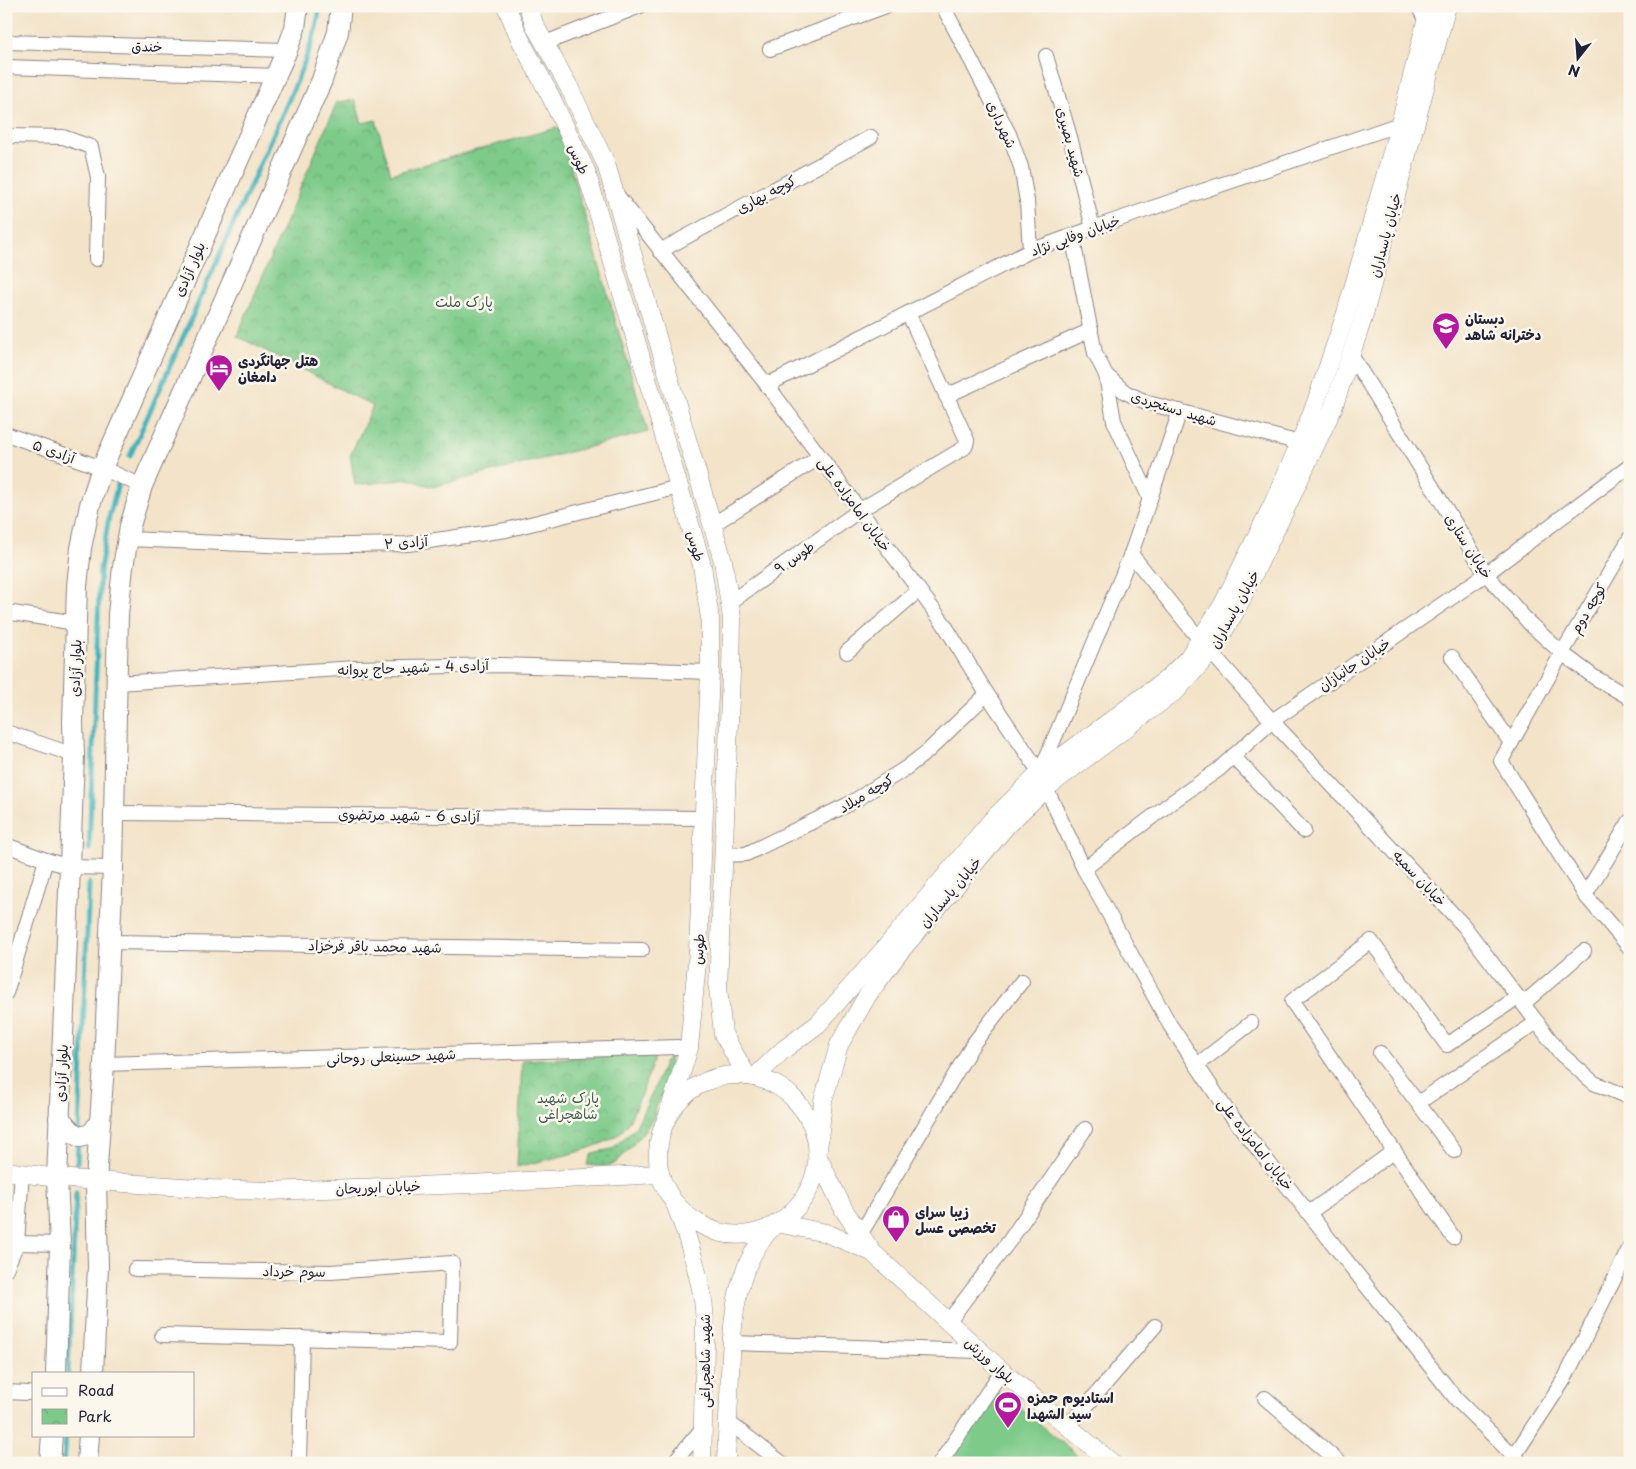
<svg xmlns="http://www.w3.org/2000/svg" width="1636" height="1469" font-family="'Playpen Sans','Playpen Sans Arabic',sans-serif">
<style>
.grass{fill:url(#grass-dots);stroke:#507662}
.park{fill:url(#park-crowns);stroke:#507662}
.pitch{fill:#7dca89;stroke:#507662}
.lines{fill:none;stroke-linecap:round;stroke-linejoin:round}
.stream{stroke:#42b2bc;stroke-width:5}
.minor-casing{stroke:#8a8282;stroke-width:16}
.tertiary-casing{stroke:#8a8282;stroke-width:19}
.secondary-casing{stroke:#8a8282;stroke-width:22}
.minor{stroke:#fff;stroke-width:14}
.tertiary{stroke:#fff;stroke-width:18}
.secondary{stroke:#fff;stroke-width:20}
.labels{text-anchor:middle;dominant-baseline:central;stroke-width:5;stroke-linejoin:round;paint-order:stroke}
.street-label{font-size:14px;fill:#22223b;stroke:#fbf7ec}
.park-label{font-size:14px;fill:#425d56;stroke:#fbf7ec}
.poi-label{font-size:14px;font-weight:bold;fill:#22223b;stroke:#fbf7ec;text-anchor:start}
</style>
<defs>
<pattern id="grass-dots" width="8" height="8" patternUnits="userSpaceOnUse" patternTransform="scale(1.25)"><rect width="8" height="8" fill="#7dca89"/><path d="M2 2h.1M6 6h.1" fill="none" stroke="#6cad77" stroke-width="1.8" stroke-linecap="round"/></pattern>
<pattern id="park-crowns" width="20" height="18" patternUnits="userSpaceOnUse" patternTransform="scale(1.25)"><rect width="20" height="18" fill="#7dca89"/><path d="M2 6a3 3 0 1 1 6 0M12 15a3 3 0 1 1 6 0" fill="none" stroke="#6cad77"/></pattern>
</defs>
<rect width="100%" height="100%" fill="#fbf7ec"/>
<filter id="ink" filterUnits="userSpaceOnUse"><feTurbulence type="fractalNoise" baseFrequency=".02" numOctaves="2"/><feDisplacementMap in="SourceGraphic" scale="10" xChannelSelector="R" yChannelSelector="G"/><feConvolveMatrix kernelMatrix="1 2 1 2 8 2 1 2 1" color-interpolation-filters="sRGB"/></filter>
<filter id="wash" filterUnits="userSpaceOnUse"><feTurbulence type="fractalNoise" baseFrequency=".0096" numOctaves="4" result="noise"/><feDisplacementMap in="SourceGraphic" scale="20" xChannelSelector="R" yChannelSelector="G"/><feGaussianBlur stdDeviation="1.12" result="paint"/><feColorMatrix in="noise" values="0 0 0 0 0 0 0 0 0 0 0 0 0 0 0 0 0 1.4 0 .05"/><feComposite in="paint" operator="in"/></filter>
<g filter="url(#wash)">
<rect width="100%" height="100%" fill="#f3e3c8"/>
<path class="grass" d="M669 1057 670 1071 658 1104 654 1109C655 1113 655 1116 652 1120 649 1126 619 1162 614 1164 606 1167 595 1166 587 1165L592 1153 612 1149 635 1128 654 1089 665 1061Z"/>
<g class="park">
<polygon points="355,100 362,123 376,120 391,174 559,127 648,432 432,487 409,479 355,485 350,456 373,406 237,336 337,102"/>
<path d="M656 1054C648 1074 635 1117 622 1131 605 1149 543 1160 517 1167L522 1060Z"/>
</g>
<polygon class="pitch" points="996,1392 1003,1394 1087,1463 951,1463 990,1395"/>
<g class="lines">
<g class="stream">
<path d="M130 456 290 97C302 68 316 38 320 6"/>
<polyline points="89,849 100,570 109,517 118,484"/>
<polyline points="79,1130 89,883"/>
<polyline points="77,1163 78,1141"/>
<polyline points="68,1373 76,1192"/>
<polyline points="64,1463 66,1435"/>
</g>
</g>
</g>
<g filter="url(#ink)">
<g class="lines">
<g class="minor-casing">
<g id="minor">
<polyline points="943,6 1009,134 1021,167 1027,201 1030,251"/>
<polyline points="1418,6 1426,21"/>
<polyline points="6,42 287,50"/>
<polyline points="545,43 640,6"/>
<polyline points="770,49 886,6"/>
<polyline points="1046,56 1070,137 1093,228"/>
<polyline points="6,67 276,76"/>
<polyline points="6,136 63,137 91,147 98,177 96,259"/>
<polyline points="617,195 767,385 944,624 987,694 1040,773"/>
<polyline points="1072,235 1095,353 1106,375 1125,392 1148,403 1300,443"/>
<polyline points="660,251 871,137"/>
<polyline points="1351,355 1486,574 1530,624 1562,653 1594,677 1630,698"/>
<polyline points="1106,375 1114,421 1150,499"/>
<polyline points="767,385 1030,251 1093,228 1400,124"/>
<polyline points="946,396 1091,330"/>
<polyline points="6,434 102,468 142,486"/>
<polyline points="712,525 820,457"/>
<polyline points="1630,538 1562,653 1501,761 1585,895 1630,948"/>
<polyline points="128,539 291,546 408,544 506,530 679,487"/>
<polyline points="1131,554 1200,640"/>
<polyline points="729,603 860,510 964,448 966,445 967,440 908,313"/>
<polyline points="6,612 76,623"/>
<polyline points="847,652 919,590"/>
<polyline points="1211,652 1272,721 1464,926 1561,1054 1594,1083 1621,1094 1630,1096"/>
<polyline points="1452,657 1511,743"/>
<polyline points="117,683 356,668 502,665 710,672"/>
<polyline points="6,732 74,755"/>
<polyline points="1233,756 1304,831"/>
<polyline points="1040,773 1131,554 1180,411"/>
<polyline points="1046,788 1084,869 1170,1025 1226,1109 1457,1400 1521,1463"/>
<polyline points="114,813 704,818"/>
<polyline points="6,845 46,860 70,867 113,868"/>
<polyline points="723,855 746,854 851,803 906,768 928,751 987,694"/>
<polyline points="1084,869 1169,804 1218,770 1272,721 1486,574 1630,466"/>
<polyline points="1585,895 1630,821"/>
<polyline points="109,942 642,950"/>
<polyline points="6,993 46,860"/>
<polyline points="1523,1004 1584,951"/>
<polyline points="1380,1053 1454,1151"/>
<polyline points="104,1064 678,1047"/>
<polyline points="1197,1065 1251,1023"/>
<polyline points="1418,1103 1537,1022"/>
<polyline points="1309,1213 1394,1151"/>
<polyline points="860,1235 973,1044 1022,981"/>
<polyline points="1453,1237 1292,1001 1371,941 1447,1045 1518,997"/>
<polyline points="17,1243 60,1244"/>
<polyline points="6,1269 17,1243 22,1172"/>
<polyline points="135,1269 331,1272 452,1263 450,1342 162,1335"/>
<polyline points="948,1322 1010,1240 1085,1129"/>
<polyline points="732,1343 979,1351"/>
<polyline points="6,1392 28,1393"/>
<polyline points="1265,1398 1340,1463"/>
<polyline points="728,1422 782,1463"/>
<polyline points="1069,1426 1155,1326"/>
<polyline points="1514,1456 1565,1378 1630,1247"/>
<polyline points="299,1463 302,1338"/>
<polyline points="673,1463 703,1428"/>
<polyline points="940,1463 1002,1371"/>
</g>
</g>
<g class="tertiary-casing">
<g id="tertiary">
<polyline points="506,6 521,41 551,97 586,171 702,565 710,619 710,672 698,951 689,1048 668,1115"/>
<polyline points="528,6 535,26 569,87 606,164 723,561 732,618 731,673 718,988 723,1034 747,1076"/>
<polyline points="755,1077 783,1050 818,1024 886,947 991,821 1040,773 1167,679 1188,658 1222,606 1272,506 1300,443 1316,402 1346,313 1400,124 1430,6"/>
<polyline points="818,1150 823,1101 839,1045 867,996 898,954 1008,824 1046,788 1177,690 1211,652 1235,612 1284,512 1333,408 1363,318 1447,6"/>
<polyline points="817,1155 844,1210 872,1252 1002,1371 1112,1463"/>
<polyline points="6,1171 57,1178 96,1181 211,1189 267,1191 471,1184 660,1174"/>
<path d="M675 1203C682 1211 689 1218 698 1223 774 1269 858 1169 796 1101 781 1084 760 1076 738 1075 710 1074 681 1091 668 1116 656 1138 654 1167 666 1189 669 1195 673 1200 676 1206 683 1224 689 1242 694 1260 698 1276 703 1293 704 1309 706 1332 705 1355 704 1378 703 1406 703 1435 702 1463"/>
<polyline points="777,1223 826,1233 872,1252"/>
<path d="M726 1463C727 1433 729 1404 730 1374 733 1319 733 1269 773 1226"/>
</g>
</g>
<g class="secondary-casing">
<g id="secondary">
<polyline points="59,1118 73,1133 80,1137 91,1134 100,1122"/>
<polyline points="56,1373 60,1244 57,1178 70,867 74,755 73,722 77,586 81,548 90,505 102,468 287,50 295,28 298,6"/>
<polyline points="93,1373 98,1267 96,1181 104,1064 113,868 118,614 123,567 130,526 142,486 322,80 338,32 341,6"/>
<polyline points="50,1463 52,1435"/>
<polyline points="87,1463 89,1435"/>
</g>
</g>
<use href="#minor" class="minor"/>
<use href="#tertiary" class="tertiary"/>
<use href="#secondary" class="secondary"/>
</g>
</g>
<defs>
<g id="school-pin" transform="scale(1.4375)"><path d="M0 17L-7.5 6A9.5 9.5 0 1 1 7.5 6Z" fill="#b5179e" stroke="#fbf7ec"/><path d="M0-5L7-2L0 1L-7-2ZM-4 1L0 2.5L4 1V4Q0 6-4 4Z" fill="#fff"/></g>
<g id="hotel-pin" transform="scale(1.4375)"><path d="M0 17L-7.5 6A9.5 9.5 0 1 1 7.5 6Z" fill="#b5179e" stroke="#fbf7ec"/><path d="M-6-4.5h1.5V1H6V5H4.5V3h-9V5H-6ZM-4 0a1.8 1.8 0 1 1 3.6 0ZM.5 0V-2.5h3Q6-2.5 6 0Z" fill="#fff"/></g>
<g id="shop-pin" transform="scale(1.4375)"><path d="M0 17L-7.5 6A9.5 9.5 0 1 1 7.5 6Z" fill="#b5179e" stroke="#fbf7ec"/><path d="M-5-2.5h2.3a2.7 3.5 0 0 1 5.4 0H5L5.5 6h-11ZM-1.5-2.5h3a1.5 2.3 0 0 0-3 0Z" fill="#fff"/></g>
<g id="stadium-pin" transform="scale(1.4375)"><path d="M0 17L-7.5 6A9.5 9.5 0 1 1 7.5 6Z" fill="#b5179e" stroke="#fbf7ec"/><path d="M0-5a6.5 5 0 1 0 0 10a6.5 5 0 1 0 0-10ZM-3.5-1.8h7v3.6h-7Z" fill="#fff"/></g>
</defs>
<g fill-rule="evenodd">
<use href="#school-pin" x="1446" y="326"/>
<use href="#hotel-pin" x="219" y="368"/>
<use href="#shop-pin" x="896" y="1219"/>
<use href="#stadium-pin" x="1008" y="1405"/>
</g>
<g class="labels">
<g class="street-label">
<text transform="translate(147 46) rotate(2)">خندق</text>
<text transform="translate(1002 124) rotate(65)">شهرداری</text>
<text transform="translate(1071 142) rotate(75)">شهید بصیری</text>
<text transform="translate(579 159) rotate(66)">طوس</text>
<text transform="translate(766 194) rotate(-28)">کوچه بهاری</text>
<text transform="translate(1075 235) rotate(-20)">خیابان وفایی نژاد</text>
<text transform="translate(1385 235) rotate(-75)">خیابان پاسداران</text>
<text transform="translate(189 269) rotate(-66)">بلوار آزادی</text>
<text transform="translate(1174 408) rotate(17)">شهید دستجردی</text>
<text transform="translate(54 451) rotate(20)">آزادی ۵</text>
<text transform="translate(855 504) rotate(54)">خیابان امامزاده علی</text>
<text transform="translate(406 542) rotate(-4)">آزادی ۲</text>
<text transform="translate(696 546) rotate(74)">طوس</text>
<text transform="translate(1469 546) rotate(57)">خیابان ستاری</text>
<text transform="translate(794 557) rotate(-35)">طوس ۹</text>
<text transform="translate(1588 608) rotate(-59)">کوچه دوم</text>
<text transform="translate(1234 609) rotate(-61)">خیابان پاسداران</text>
<text transform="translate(1354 664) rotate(-34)">خیابان جانبازان</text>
<text transform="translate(413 667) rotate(-2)">آزادی 4 - شهید حاج پروانه</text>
<text transform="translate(75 668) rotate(-88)">بلوار آزادی</text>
<text transform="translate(866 793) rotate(-31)">کوچه میلاد</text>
<text transform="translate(409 815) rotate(1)">آزادی 6 - شهید مرتضوی</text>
<text transform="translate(1420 878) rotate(47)">خیابان سمیه</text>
<text transform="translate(950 892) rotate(-50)">خیابان پاسداران</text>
<text transform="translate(375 946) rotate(1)">شهید محمد باقر فرخزاد</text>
<text transform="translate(698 949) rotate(-86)">طوس</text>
<text transform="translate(391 1056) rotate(-2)">شهید حسینعلی روحانی</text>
<text transform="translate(61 1073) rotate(-87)">بلوار آزادی</text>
<text transform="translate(1256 1144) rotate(52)">خیابان امامزاده علی</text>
<text transform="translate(378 1187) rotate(-2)">خیابان ابوریحان</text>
<text transform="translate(294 1271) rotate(1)">سوم خرداد</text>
<text transform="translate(990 1360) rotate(42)">بلوار ورزش</text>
<text transform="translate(704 1361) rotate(-90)">شهید شاهچراغی</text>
</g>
<g class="park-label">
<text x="464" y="301">پارک ملت</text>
<text x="568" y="1097">پارک شهید<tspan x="568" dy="16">شاهچراغی</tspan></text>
</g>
<g class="poi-label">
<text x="1465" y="318">دبستان<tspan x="1465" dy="16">دخترانه شاهد</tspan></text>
<text x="238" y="360">هتل جهانگردى<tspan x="238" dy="16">دامغان</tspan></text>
<text x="915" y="1211">زیبا سرای<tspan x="915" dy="16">تخصصی عسل</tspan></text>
<text x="1027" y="1397">استادیوم حمزه<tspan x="1027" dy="16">سید الشهدا</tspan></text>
</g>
</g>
<rect width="1636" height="1469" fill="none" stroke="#fbf7ec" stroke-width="25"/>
<rect x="32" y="1372" width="162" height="65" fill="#fbf7ec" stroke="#a4a2a5"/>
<rect x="42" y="1388" width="25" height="8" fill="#ffffff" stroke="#a4a2a5"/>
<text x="78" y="1396" font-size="15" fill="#22223b">Road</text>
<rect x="42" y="1409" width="25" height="15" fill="url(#park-crowns)" stroke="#a4a2a5"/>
<text x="78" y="1422" font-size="15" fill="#22223b">Park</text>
<g transform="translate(1578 58) rotate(197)" stroke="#fbf7ec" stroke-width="4" paint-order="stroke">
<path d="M0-4L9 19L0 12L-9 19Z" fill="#22223b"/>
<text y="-8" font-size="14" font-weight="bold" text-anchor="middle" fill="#22223b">N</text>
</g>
</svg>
